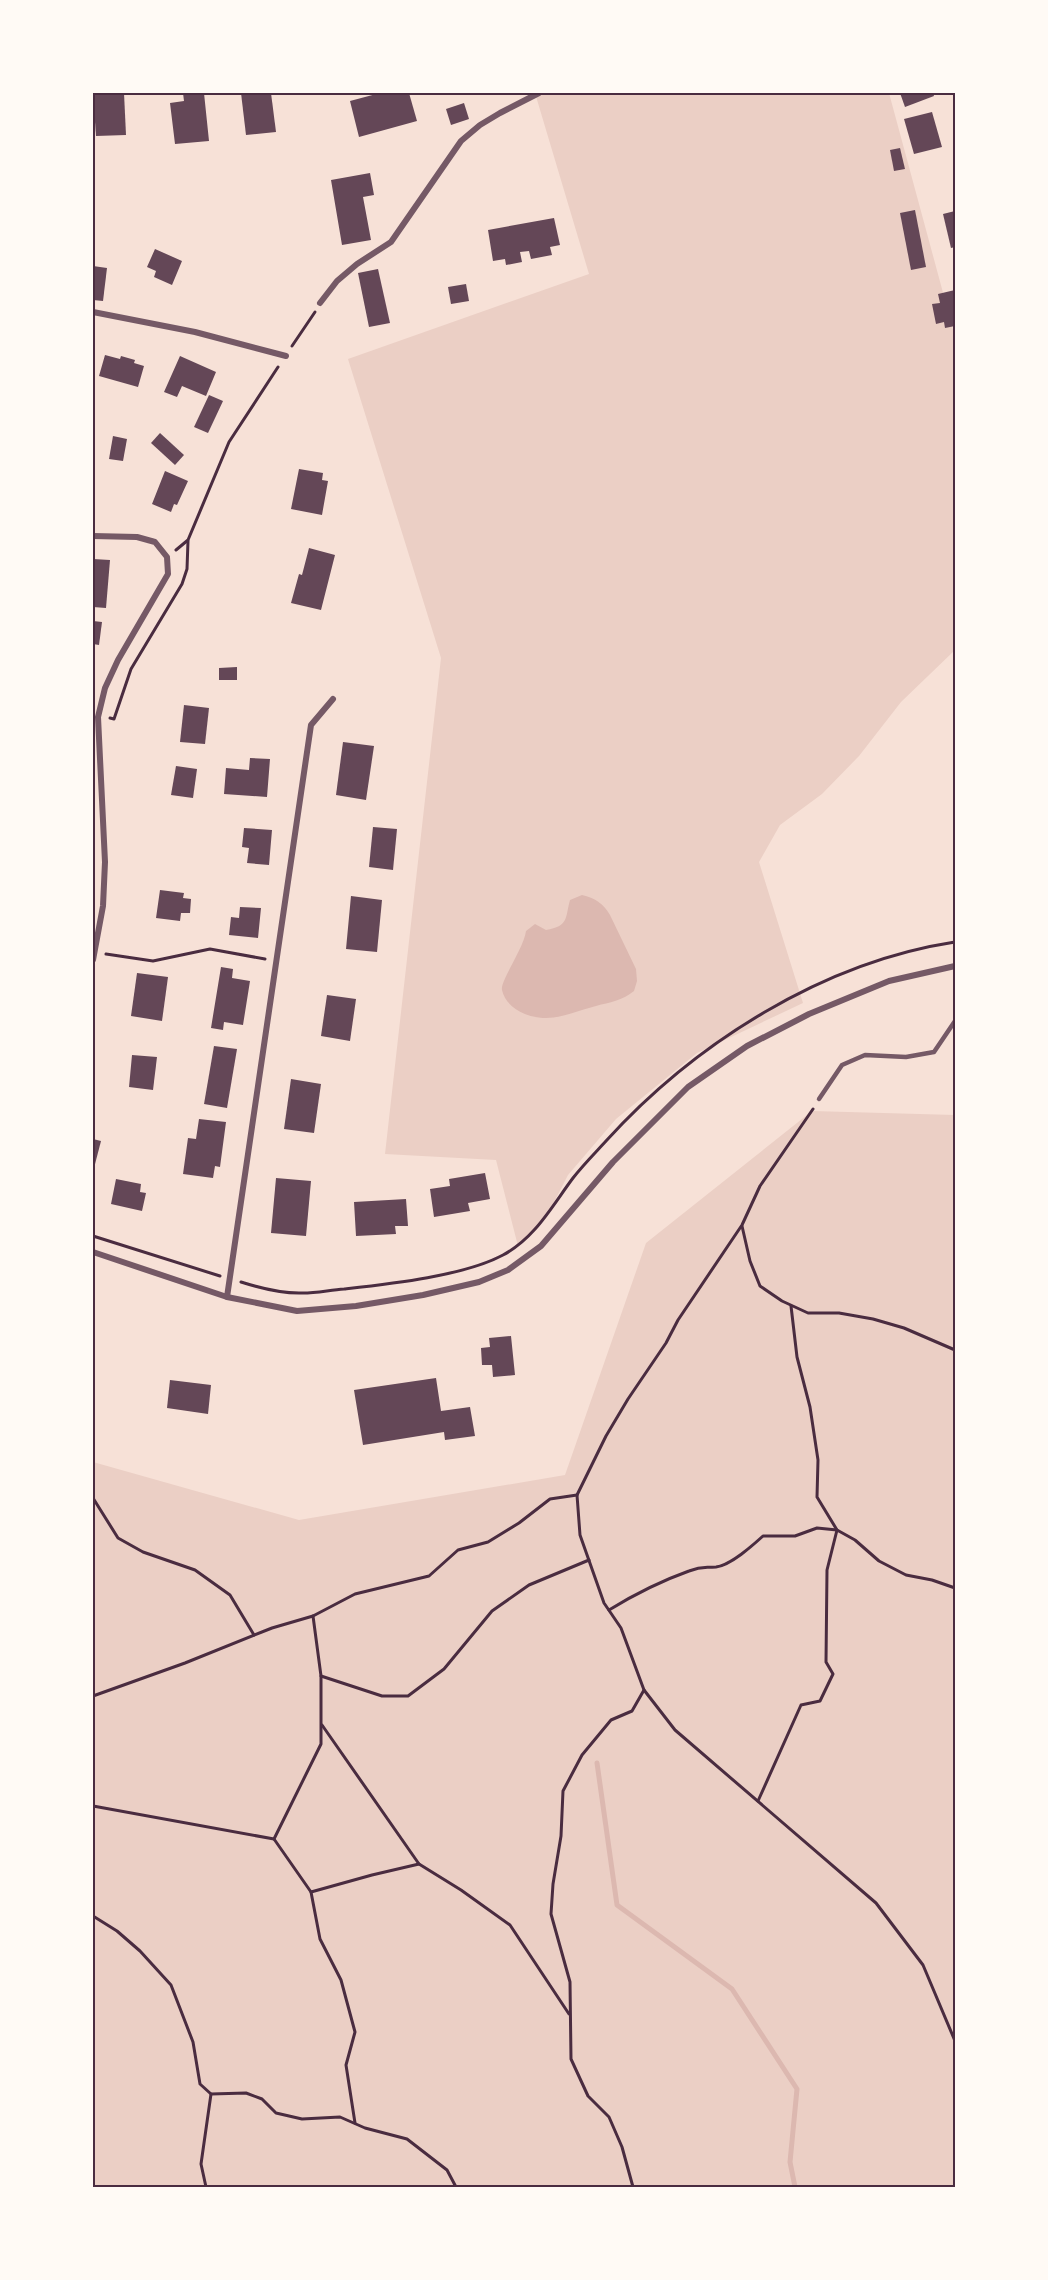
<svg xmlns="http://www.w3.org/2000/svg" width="1048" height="2280" font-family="Quicksand,sans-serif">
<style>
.green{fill:#ebcfc5}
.water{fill:#dcb8b0}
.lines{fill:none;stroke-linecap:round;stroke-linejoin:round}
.stream{stroke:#dcb8b0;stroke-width:5}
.building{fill:#644757}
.path{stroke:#4a2c40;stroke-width:3}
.service{stroke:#755966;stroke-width:4.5}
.minor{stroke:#755966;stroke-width:6}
.neatline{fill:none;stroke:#4a2c40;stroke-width:2}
</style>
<rect width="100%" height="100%" fill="#f7e1d7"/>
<g class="green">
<polygon points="535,93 889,93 955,337 955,650 901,702 859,756 822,794 780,825 759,862 803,1003 697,1053 616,1119 568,1175 549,1212 518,1246 496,1160 385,1154 441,658 348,359 589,274"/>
<polygon points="812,1111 955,1115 955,2187 93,2187 93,1462 299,1520 565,1475 646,1243"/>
</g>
<path class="water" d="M582 895C595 898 603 903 610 915L636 969 637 981 634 991C622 1001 610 1002 596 1006 580 1010 562 1018 546 1018 529 1018 506 1009 502 990 500 981 524 948 526 931L535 924 546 930C569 926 565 918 570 900Z"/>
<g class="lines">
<polyline class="stream" points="597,1763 617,1905 732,1989 797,2089 790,2162 795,2187"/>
</g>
<g class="building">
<polygon points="93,93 124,93 126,135 96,136"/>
<polygon points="183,93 204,93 209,141 175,144 170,103 184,101"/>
<polygon points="241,93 271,93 276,132 246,135"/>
<polygon points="380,93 409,93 417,121 359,137 350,101"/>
<polygon points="900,93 933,93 934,96 905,107"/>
<polygon points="464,103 469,119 451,125 446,109"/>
<polygon points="932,112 942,147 914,154 904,119"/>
<polygon points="900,148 905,169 894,171 890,150"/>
<polygon points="370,173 374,195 363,197 371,240 342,245 331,180"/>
<polygon points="915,210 926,267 911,270 900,213"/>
<polygon points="955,211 955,247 951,248 943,214"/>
<polygon points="554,218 560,245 550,247 552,255 531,259 529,251 520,252 522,262 506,265 505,259 493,261 488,230"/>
<polygon points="155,249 182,261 172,285 154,277 156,271 147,267"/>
<polygon points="93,266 107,268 103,301 93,300"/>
<polygon points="378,269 390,323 369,327 358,273"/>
<polygon points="466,284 469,301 451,304 448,287"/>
<polygon points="955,290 955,326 945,328 944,322 936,324 932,304 940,303 938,294"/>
<polygon points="105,355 120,359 121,356 135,360 134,363 144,366 138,387 99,376"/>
<polygon points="180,356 216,372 206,396 182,386 177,397 164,392"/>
<polygon points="209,395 223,401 208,433 194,427"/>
<polygon points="160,433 184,455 175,465 151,443"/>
<polygon points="113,436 127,439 123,461 109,459"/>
<polygon points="299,469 323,473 322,480 328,481 322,515 291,509"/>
<polygon points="165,471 188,481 177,505 174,504 171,512 152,504"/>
<polygon points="309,548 335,555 321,610 291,603 299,574 302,575"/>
<polygon points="93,559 110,560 106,608 93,607"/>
<polygon points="93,621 102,622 99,645 93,644"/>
<polygon points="237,667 237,680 219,680 219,668"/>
<polygon points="184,705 209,708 205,744 180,742"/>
<polygon points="343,742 374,746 366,800 336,795"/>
<polygon points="250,758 270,759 267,797 224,794 226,768 249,770"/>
<polygon points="176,766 197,769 193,798 171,795"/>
<polygon points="373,827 397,829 393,870 369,867"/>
<polygon points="244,828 272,830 269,865 247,863 249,848 242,847"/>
<polygon points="160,890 184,893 183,898 191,899 190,913 181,913 180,921 156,918"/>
<polygon points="351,896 382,900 377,952 346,949"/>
<polygon points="240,907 261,908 258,938 229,935 231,917 239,918"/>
<polygon points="221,967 233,969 232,978 250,981 243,1025 224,1022 223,1030 211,1028"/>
<polygon points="137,973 168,977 162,1021 131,1016"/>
<polygon points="327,995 356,999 350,1041 321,1036"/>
<polygon points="214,1046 237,1049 227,1108 204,1104"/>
<polygon points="132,1055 157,1057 153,1090 129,1087"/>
<polygon points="291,1079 321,1084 314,1133 284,1129"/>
<polygon points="199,1119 226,1122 220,1167 215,1166 213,1178 183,1174 188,1138 196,1139"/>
<polygon points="93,1139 101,1141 94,1168 93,1168"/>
<polygon points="485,1173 490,1199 468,1203 470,1211 434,1217 430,1189 450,1186 449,1179"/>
<polygon points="276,1178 311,1181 306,1236 271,1233"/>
<polygon points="116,1179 141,1184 140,1192 146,1193 142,1211 111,1204"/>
<polygon points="406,1199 408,1226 395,1226 396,1234 356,1236 354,1202"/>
<polygon points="511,1336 515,1375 493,1377 492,1365 482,1365 481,1348 490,1347 489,1338"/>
<polygon points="436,1378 441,1411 470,1407 475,1436 445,1440 444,1432 363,1445 354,1390"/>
<polygon points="170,1380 211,1385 208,1414 167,1408"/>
</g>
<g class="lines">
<g class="path">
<polyline points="292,346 315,312"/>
<polyline points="176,550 188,540 229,442 278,367"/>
<polyline points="110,718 114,719 131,669 182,584 187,569 188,541"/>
<polyline points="106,954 153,961 210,949 265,959"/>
<polyline points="813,1109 760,1186 742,1225 678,1320 666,1343 628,1399 606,1436 577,1495 580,1535 604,1603 621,1628 644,1690 675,1730 876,1903 923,1965 955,2041"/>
<polyline points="742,1226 750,1261 760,1286 782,1301 808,1313 839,1313 873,1319 904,1328 955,1350"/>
<polyline points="93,1236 220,1276"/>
<path d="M241 1282C260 1288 279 1293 299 1293 313 1294 329 1290 344 1289 389 1284 464 1276 503 1255 535 1238 552 1206 573 1178 583 1165 595 1153 606 1141 695 1043 823 962 955 942"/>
<polyline points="93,1498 118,1538 143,1552 195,1570 230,1595 254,1635"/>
<path d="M609 1610C635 1594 661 1581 689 1571 702 1566 704 1568 716 1567 731 1565 752 1546 763 1536H795L817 1528 837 1530 855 1540 879 1561 906 1575 932 1580 955 1588"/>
<polyline points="313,1616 321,1676 321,1744 274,1839 311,1892 320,1939 341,1980 355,2032 346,2065 355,2123"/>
<polyline points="321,1676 382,1696 408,1696 444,1669 492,1611 529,1585 589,1560"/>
<polyline points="93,1696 185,1663 272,1628 313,1616 355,1594 429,1576 458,1550 488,1542 519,1523 550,1499 577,1495"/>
<polyline points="322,1725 419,1864 461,1890 510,1925 569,2014"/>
<polyline points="758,1801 801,1705 820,1701 833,1674 826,1662 827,1570 837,1530 817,1497 818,1460 810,1407 797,1357 791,1306"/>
<polyline points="93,1806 274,1839"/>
<polyline points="311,1892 372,1875 419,1864"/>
<polyline points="93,1916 117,1931 140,1951 171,1985 193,2042 200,2084 211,2094 246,2093 262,2099 276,2113 302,2119 340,2117 365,2128 407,2139 447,2170 456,2187"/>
<polyline points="206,2187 201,2164 211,2094"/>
<polyline points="633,2187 622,2147 609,2117 588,2096 571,2059 570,1982 551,1914 553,1884 561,1836 563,1791 582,1755 611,1720 632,1711 644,1690"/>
<polyline points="954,2187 955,2183"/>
</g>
<polyline class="service" points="819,1099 842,1065 865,1055 906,1057 934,1052 955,1021"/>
<g class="minor">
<polyline points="320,303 337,281 357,264 391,242 461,141 480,125 500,113 539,93"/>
<polyline points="93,312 195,332 286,356"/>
<polyline points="93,536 137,537 155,542 167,557 168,574 118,660 105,688 98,717 105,862 103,906 93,960"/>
<polyline points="93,1252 227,1297 297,1311 356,1306 423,1295 479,1282 508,1270 541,1246 613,1162 688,1087 747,1046 809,1014 889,981 955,966"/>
<polyline points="227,1297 311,725 333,699"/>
</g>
</g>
<rect width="1048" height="2280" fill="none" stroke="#fffaf5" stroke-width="189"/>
<rect x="94" y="94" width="860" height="2092" class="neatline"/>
</svg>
